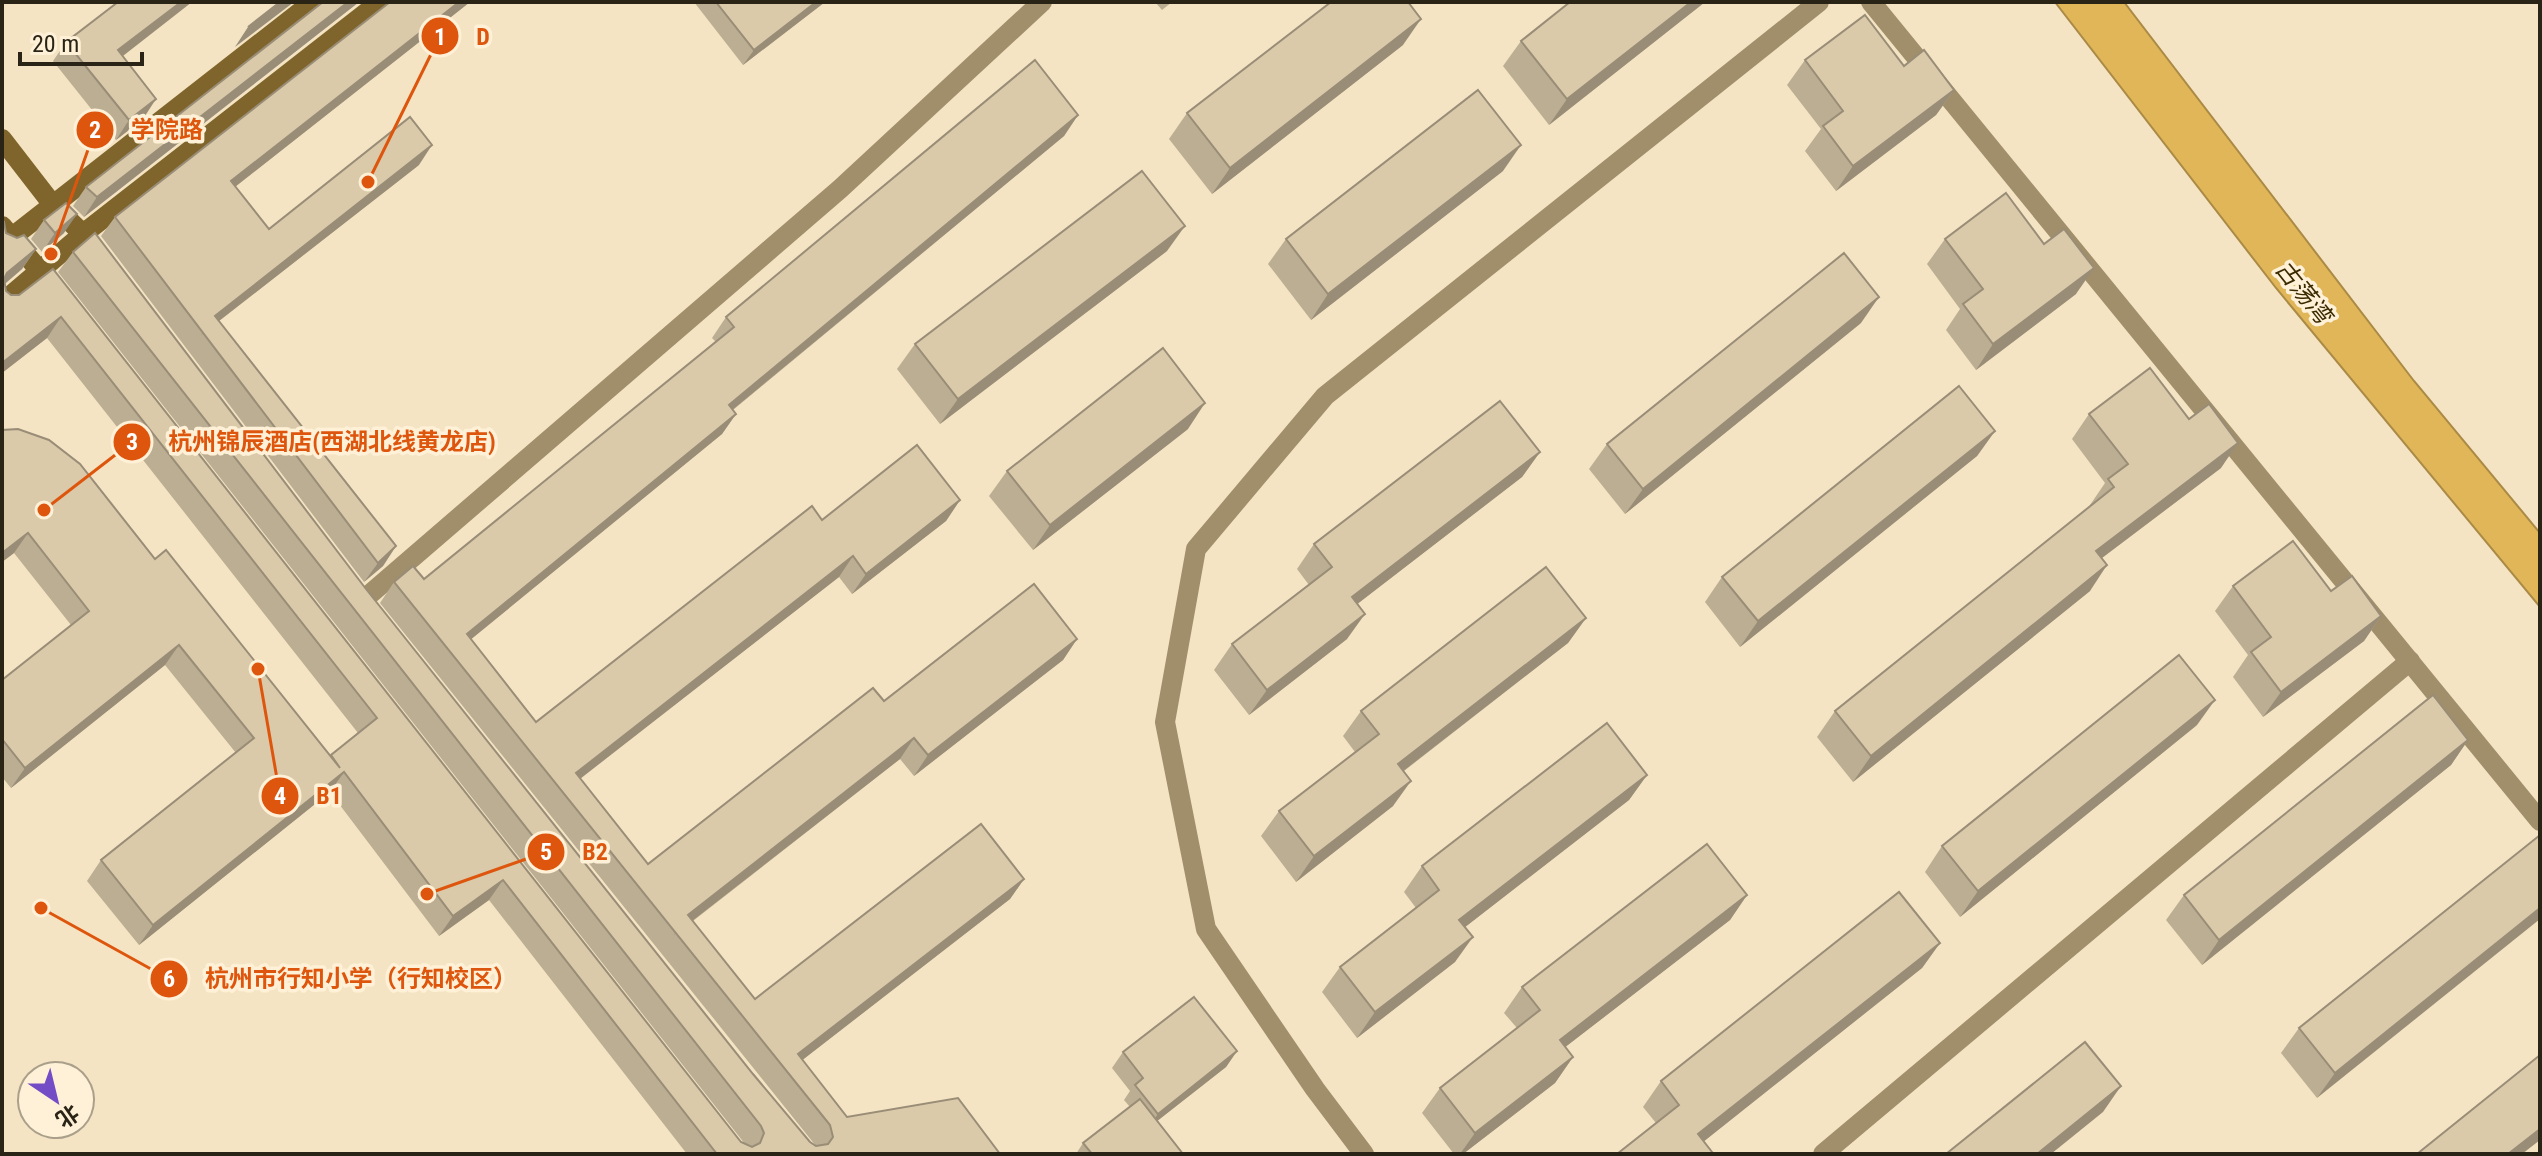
<svg xmlns="http://www.w3.org/2000/svg" width="2542" height="1156" font-family="'Roboto Condensed','Noto Sans SC',sans-serif">
<style>
.water{fill:#e1b659;stroke:#aa8a45;stroke-width:2}
.lines{fill:none;stroke-linecap:round;stroke-linejoin:round}
.lane{stroke:#a18f6b;stroke-width:20}
.secondary{stroke:#7f652b;stroke-width:20}
.wall{fill:#bbae92}
.shaded-wall{fill:#998d77}
.building{fill:#dacaaa;stroke:#998d77;stroke-width:2}
.labels{text-anchor:middle;dominant-baseline:central;stroke-width:7;stroke-linejoin:round;paint-order:stroke}
.water-label{font-size:24px;font-style:italic;fill:#3b2a00;stroke:#fef1d7}
.leader{fill:none;stroke:#de560d;stroke-width:3}
.callout-dot{fill:#de560d;stroke:#fef1d7;stroke-width:3}
.mark-label{font-size:24px;text-anchor:middle;font-weight:bold;fill:#fff}
.callout-label{font-size:24px;text-anchor:middle;font-weight:bold;fill:#de560d;stroke:#fef1d7;stroke-width:7;stroke-linejoin:round;paint-order:stroke}
</style>
<rect width="100%" height="100%" fill="#f4e4c3"/>
<polygon class="water" points="2055,2 2124,2 2414,381 2540,533 2540,607 2276,288"/>
<g class="lines">
<g class="lane">
<polyline points="1871,2 2540,821"/>
<polyline points="362,601 840,189 1042,2"/>
<polyline points="1364,1154 1315,1089 1206,929 1165,722 1196,549 1325,396 1819,2"/>
<polyline points="1823,1154 2410,661"/>
</g>
<g class="secondary">
<polyline points="2,139 53,205 83,234 102,259"/>
<polyline points="2,226 61,296"/>
<polyline points="2,245 313,2"/>
<polyline points="2,303 83,234 380,2"/>
</g>
</g>
<g class="wall">
<polygon points="323,2 359,2 84,217 73,206 86,187"/>
<polygon points="470,2 235,187 269,229 419,165 219,321 396,546 383,566 364,582 101,236 115,217"/>
<polygon points="694,2 825,2 743,65"/>
<polygon points="1155,2 1172,2 1162,10"/>
<polygon points="1705,2 1549,125 1503,66 1521,41"/>
<polygon points="66,42 123,56 143,119 116,140 53,61"/>
<polygon points="1403,45 1212,194 1169,139 1187,113"/>
<polygon points="1035,60 1078,115 1064,136 733,410 736,414 722,434 471,639 536,722 812,506 822,520 917,445 960,500 946,521 852,594 839,577 580,778 648,864 873,688 884,701 1034,584 1077,639 1063,660 914,776 900,759 693,921 755,999 981,824 1024,879 1010,899 802,1060 847,1117 958,1098 1000,1154 687,1154 489,900 439,936 330,792 139,945 87,881 101,860 236,753 165,665 11,788 2,777 2,680 71,625 14,553 2,562 2,430 18,429 49,440 80,464 155,559 166,550 330,755 358,733 47,338 2,373 2,223 4,222 6,233 17,238 24,235 36,249 22,269 5,284 6,291 11,295 19,295 53,269 741,1142 745,1144 58,272 73,252 95,233 366,589 753,1074 810,1142 816,1146 380,603 394,582 413,566 424,579 716,342 712,338 726,317"/>
<polygon points="1805,60 1904,66 1954,90 1936,115 1836,191 1805,151 1821,129 1787,85"/>
<polygon points="1503,171 1311,320 1268,264 1286,239"/>
<polygon points="44,220 64,233 42,252 31,239"/>
<polygon points="1945,239 2076,294 1976,370 1946,330 1960,309 1927,264"/>
<polygon points="1167,251 940,424 897,369 915,344"/>
<polygon points="1861,323 1625,514 1589,469 1607,444"/>
<polygon points="2089,414 2221,468 2102,558 2090,591 1853,782 1817,737 1835,711 2091,506 2090,505 2105,483 2072,439"/>
<polygon points="1188,429 1033,550 989,496 1007,471"/>
<polygon points="1995,431 1977,456 1740,647 1705,602 1722,577"/>
<polygon points="1540,452 1522,477 1357,604 1347,639 1249,715 1214,670 1232,644 1309,585 1297,569 1314,544"/>
<polygon points="2233,586 2331,591 2381,616 2364,641 2263,717 2233,677 2248,655 2215,611"/>
<polygon points="1586,618 1568,643 1404,771 1393,806 1296,882 1261,836 1279,811 1355,752 1343,736 1361,711"/>
<polygon points="2197,725 1960,917 1925,872 1942,846"/>
<polygon points="2468,740 2451,765 2202,965 2166,920 2184,895"/>
<polygon points="1647,775 1629,800 1465,927 1455,962 1357,1038 1322,992 1340,967 1416,908 1404,892 1422,866"/>
<polygon points="2540,835 2317,1098 2281,1053 2299,1028"/>
<polygon points="1747,895 1730,920 1565,1047 1573,1057 1555,1083 1463,1154 1454,1154 1422,1113 1440,1088 1517,1028 1504,1013 1522,987"/>
<polygon points="1940,943 1922,968 1704,1141 1656,1123 1643,1107 1661,1081"/>
<polygon points="1237,1051 1226,1067 1157,1121 1183,1154 1076,1154 1083,1143 1130,1107 1124,1100 1130,1091 1112,1068 1123,1052"/>
</g>
<g class="shaded-wall">
<polygon points="181,2 192,2 105,70 118,50"/>
<polygon points="282,2 294,2 235,47 248,27"/>
<polygon points="348,2 359,2 84,217 97,197"/>
<polygon points="459,2 470,2 217,201 231,181"/>
<polygon points="816,2 825,2 743,65 754,50"/>
<polygon points="1691,2 1705,2 1549,125 1567,99"/>
<polygon points="1421,19 1403,45 1212,194 1230,168"/>
<polygon points="1954,90 1936,115 1836,191 1853,166"/>
<polygon points="156,99 143,119 116,140 129,120"/>
<polygon points="1078,115 1064,136 714,425 729,405"/>
<polygon points="432,145 419,165 201,335 215,316"/>
<polygon points="1521,145 1503,171 1311,320 1328,294"/>
<polygon points="77,214 64,233 42,252 55,233"/>
<polygon points="1185,226 1167,251 940,424 958,399"/>
<polygon points="36,249 22,269 2,286 2,281 7,273"/>
<polygon points="2094,268 2076,294 1976,370 1993,344"/>
<polygon points="1879,297 1861,323 1625,514 1643,489"/>
<polygon points="61,317 47,338 2,373 2,363"/>
<polygon points="1205,403 1188,429 1033,550 1050,525"/>
<polygon points="736,414 722,434 453,654 467,634"/>
<polygon points="1995,431 1977,456 1740,647 1758,621"/>
<polygon points="2238,443 2221,468 2078,576 2096,551"/>
<polygon points="1540,452 1522,477 1334,622 1352,597"/>
<polygon points="960,500 946,521 852,594 866,574"/>
<polygon points="28,533 14,553 2,562 2,553"/>
<polygon points="396,546 383,566 364,582 378,563"/>
<polygon points="853,556 839,577 562,793 576,773"/>
<polygon points="2107,565 2090,591 1853,782 1871,756"/>
<polygon points="1365,614 1347,639 1249,715 1267,690"/>
<polygon points="2381,616 2364,641 2263,717 2281,692"/>
<polygon points="1586,618 1568,643 1380,789 1398,764"/>
<polygon points="1077,639 1063,660 914,776 928,755"/>
<polygon points="179,645 165,665 11,788 25,768"/>
<polygon points="2215,700 2197,725 1960,917 1978,891"/>
<polygon points="914,738 900,759 674,935 688,915"/>
<polygon points="2468,740 2451,765 2202,965 2219,940"/>
<polygon points="344,772 330,792 139,945 153,925"/>
<polygon points="1647,775 1629,800 1442,945 1459,920"/>
<polygon points="1411,781 1393,806 1296,882 1314,856"/>
<polygon points="1024,879 1010,899 787,1072 798,1054"/>
<polygon points="503,880 489,900 439,936 453,916"/>
<polygon points="1747,895 1730,920 1542,1065 1560,1040"/>
<polygon points="2540,908 2540,919 2317,1098 2335,1073"/>
<polygon points="1473,937 1455,962 1357,1038 1375,1012"/>
<polygon points="1940,943 1922,968 1688,1154 1698,1134"/>
<polygon points="1237,1051 1226,1067 1147,1129 1158,1114"/>
<polygon points="1573,1057 1555,1083 1463,1154 1460,1154 1475,1133"/>
<polygon points="2121,1086 2103,1112 2051,1154 2037,1154"/>
<polygon points="2540,1129 2540,1140 2522,1154 2508,1154"/>
</g>
<g class="building">
<polygon points="118,2 181,2 118,50 156,99 129,120 66,42"/>
<polygon points="280,2 282,2 248,27"/>
<polygon points="323,2 348,2 97,197 86,187"/>
<polygon points="390,2 459,2 231,181 269,229 410,117 432,145 215,316 396,546 378,563 115,217"/>
<polygon points="716,2 816,2 754,50"/>
<polygon points="1331,2 1408,2 1421,19 1230,168 1187,113"/>
<polygon points="1570,2 1691,2 1567,99 1521,41"/>
<polygon points="1865,15 1904,66 1924,50 1954,90 1853,166 1823,126 1843,111 1805,60"/>
<polygon points="1035,60 1078,115 729,405 736,414 467,634 536,722 812,506 822,520 917,445 960,500 866,574 853,556 576,773 648,864 873,688 884,701 1034,584 1077,639 928,755 914,738 688,915 755,999 981,824 1024,879 798,1054 847,1117 958,1098 1000,1154 717,1154 503,880 453,916 344,772 153,925 101,860 254,738 179,645 25,768 2,739 2,680 89,611 28,533 2,553 2,430 18,429 49,440 80,464 155,559 166,550 340,768 331,755 377,718 61,317 2,363 2,223 4,222 6,233 17,238 24,235 36,249 7,273 4,279 6,291 11,295 19,295 53,269 741,1142 752,1147 760,1143 764,1133 761,1126 73,252 95,233 366,589 753,1074 810,1142 816,1146 828,1144 833,1137 830,1125 394,582 413,566 424,579 734,327 726,317"/>
<polygon points="1478,90 1521,145 1328,294 1286,239"/>
<polygon points="1142,171 1185,226 958,399 915,344"/>
<polygon points="2006,193 2044,244 2064,229 2094,268 1993,344 1963,304 1983,289 1945,239"/>
<polygon points="66,203 77,214 55,233 44,220"/>
<polygon points="1844,253 1879,297 1643,489 1607,444"/>
<polygon points="1163,348 1205,403 1050,525 1007,471"/>
<polygon points="2150,368 2189,419 2209,404 2238,443 2096,551 2107,565 1871,756 1835,711 2114,487 2108,479 2128,464 2089,414"/>
<polygon points="1959,386 1995,431 1758,621 1722,577"/>
<polygon points="1500,401 1540,452 1352,597 1365,614 1267,690 1232,644 1332,567 1314,544"/>
<polygon points="2293,541 2331,591 2352,576 2381,616 2281,692 2251,652 2271,637 2233,586"/>
<polygon points="1546,567 1586,618 1398,764 1411,781 1314,856 1279,811 1379,734 1361,711"/>
<polygon points="2179,655 2215,700 1978,891 1942,846"/>
<polygon points="2433,695 2468,740 2219,940 2184,895"/>
<polygon points="1607,723 1647,775 1459,920 1473,937 1375,1012 1340,967 1439,890 1422,866"/>
<polygon points="2540,835 2540,908 2335,1073 2299,1028"/>
<polygon points="1707,844 1747,895 1560,1040 1573,1057 1475,1133 1440,1088 1540,1010 1522,987"/>
<polygon points="1899,892 1940,943 1698,1134 1712,1152 1709,1154 1617,1154 1679,1105 1661,1081"/>
<polygon points="1194,997 1237,1051 1158,1114 1135,1085 1143,1078 1123,1052"/>
<polygon points="2085,1042 2121,1086 2037,1154 1946,1154"/>
<polygon points="2540,1055 2540,1129 2508,1154 2417,1154"/>
<polygon points="1140,1099 1183,1154 1092,1154 1083,1143"/>
</g>
<g class="labels">
<g class="water-label">
<text transform="translate(2303 292) rotate(51)">古荡湾</text>
</g>
</g>
<path class="leader" d="M368 182L440 36M51 254L95 130M44 510L132 442M258 669L280 796M427 894L546 852M41 908L169 979"/>
<g class="callout-dot">
<circle cx="368" cy="182" r="8"/>
<circle cx="51" cy="254" r="8"/>
<circle cx="44" cy="510" r="8"/>
<circle cx="258" cy="669" r="8"/>
<circle cx="427" cy="894" r="8"/>
<circle cx="41" cy="908" r="8"/>
<circle cx="440" cy="36" r="20"/>
<circle cx="95" cy="130" r="20"/>
<circle cx="132" cy="442" r="20"/>
<circle cx="280" cy="796" r="20"/>
<circle cx="546" cy="852" r="20"/>
<circle cx="169" cy="979" r="20"/>
</g>
<g class="mark-label">
<text x="440" y="45">1</text>
<text x="95" y="138">2</text>
<text x="132" y="450">3</text>
<text x="280" y="804">4</text>
<text x="546" y="860">5</text>
<text x="169" y="987">6</text>
</g>
<g class="callout-label">
<text x="483" y="45">D</text>
<text x="167" y="138">学院路</text>
<text x="332" y="450">杭州锦辰酒店(西湖北线黄龙店)</text>
<text x="329" y="804">B1</text>
<text x="595" y="860">B2</text>
<text x="361" y="987">杭州市行知小学（行知校区）</text>
</g>
<rect width="2542" height="1156" fill="none" stroke="#2a2417" stroke-width="8"/>
<g transform="translate(56 1100) rotate(145)"><circle r="38" fill="#fef1d7" stroke="#a99f8a" stroke-width="2"/>
<path d="M0-6L14 30L0 20L-14 30Z" fill="#744cc5"/>
<text y="-12" font-size="22" font-weight="bold" text-anchor="middle" fill="#2a2417">北</text>
</g>
<path d="M20 52v12h122v-12" fill="none" stroke="#2a2417" stroke-width="4"/>
<text x="32" y="52" font-size="24" fill="#2a2417" stroke="#fef1d7" stroke-width="6" paint-order="stroke">20 m</text>
</svg>
